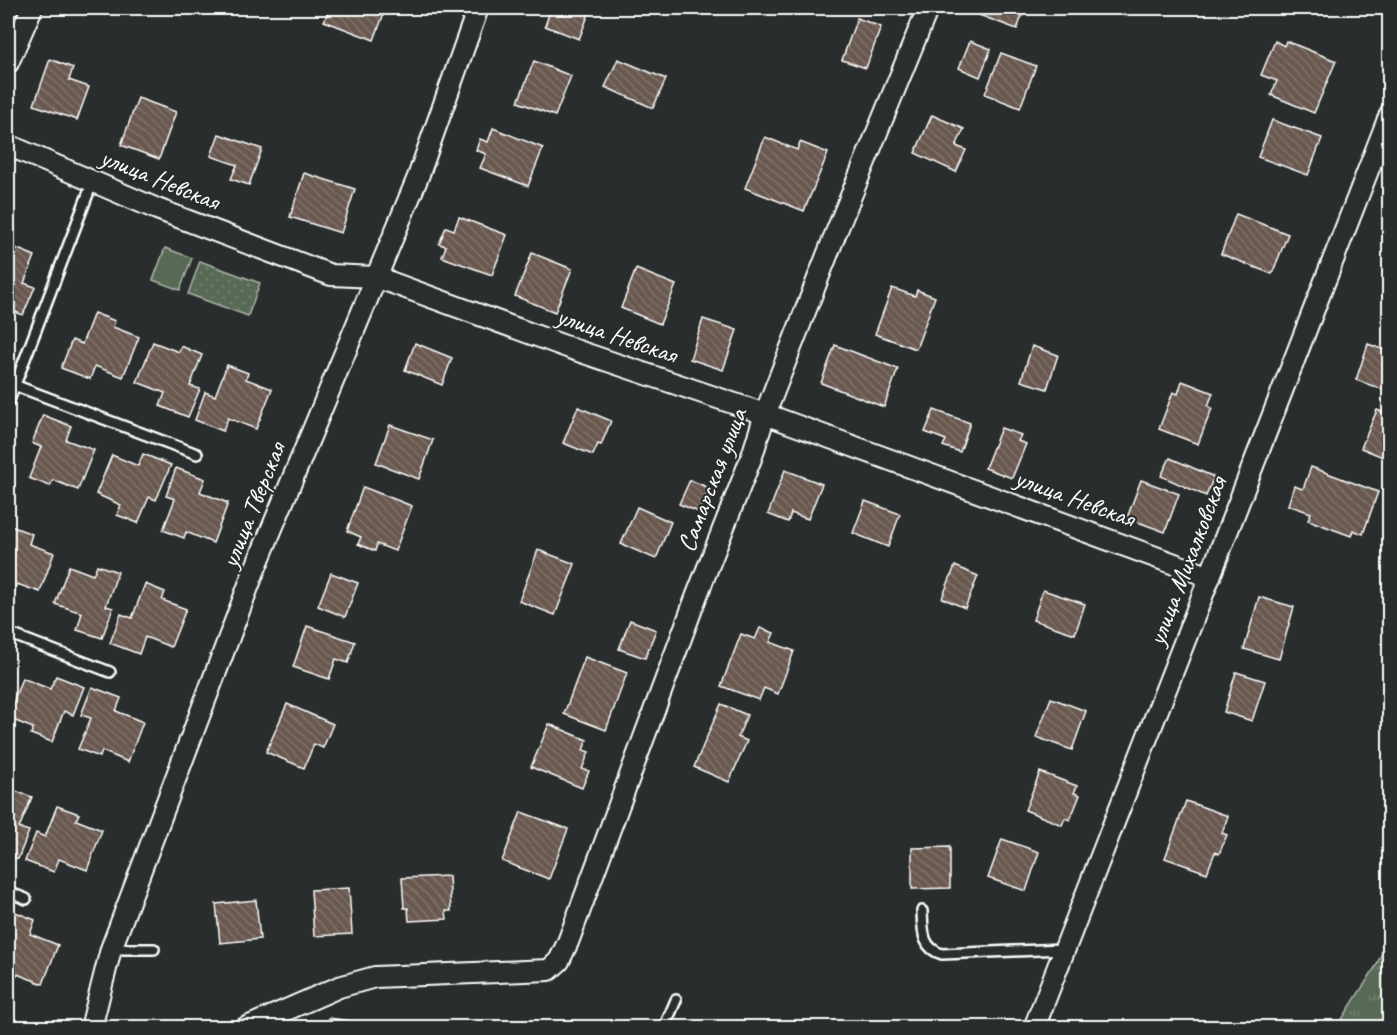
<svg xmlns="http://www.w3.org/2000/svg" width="1397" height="1035" font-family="Caveat,sans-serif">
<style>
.grass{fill:url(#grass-tufts);stroke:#acb5aa;stroke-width:1.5}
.park{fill:url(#park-dots);stroke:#acb5aa;stroke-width:1.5}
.pitch{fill:#596b55;stroke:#acb5aa;stroke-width:1.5}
.building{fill:url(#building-back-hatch);stroke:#fff;stroke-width:1.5}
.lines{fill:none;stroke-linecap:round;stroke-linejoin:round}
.lane-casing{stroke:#fff;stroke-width:14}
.street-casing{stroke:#fff;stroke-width:24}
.lane{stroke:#2a2d2e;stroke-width:9}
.street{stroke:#2a2d2e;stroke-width:20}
.labels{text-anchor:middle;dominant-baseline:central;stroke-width:4.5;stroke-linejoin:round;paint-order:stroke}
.street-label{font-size:26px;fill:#fff;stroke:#2a2d2e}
</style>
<defs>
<pattern id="grass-tufts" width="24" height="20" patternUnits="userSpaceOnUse" patternTransform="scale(1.5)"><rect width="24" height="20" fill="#596b55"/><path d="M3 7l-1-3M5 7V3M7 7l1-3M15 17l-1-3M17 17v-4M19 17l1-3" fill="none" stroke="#72816e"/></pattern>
<pattern id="park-dots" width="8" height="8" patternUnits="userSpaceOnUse" patternTransform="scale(1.5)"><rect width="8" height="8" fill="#596b55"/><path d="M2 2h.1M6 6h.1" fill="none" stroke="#72816e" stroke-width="1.8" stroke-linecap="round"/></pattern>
<pattern id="building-back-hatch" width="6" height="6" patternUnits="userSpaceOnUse" patternTransform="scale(1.5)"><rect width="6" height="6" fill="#68594f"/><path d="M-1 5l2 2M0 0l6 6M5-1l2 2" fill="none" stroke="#7f7269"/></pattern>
</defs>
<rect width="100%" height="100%" fill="#2a2d2e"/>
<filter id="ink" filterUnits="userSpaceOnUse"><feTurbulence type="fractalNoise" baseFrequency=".0167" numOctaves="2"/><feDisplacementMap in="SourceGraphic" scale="12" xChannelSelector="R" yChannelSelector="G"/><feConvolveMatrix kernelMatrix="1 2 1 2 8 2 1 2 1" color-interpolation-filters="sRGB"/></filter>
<g filter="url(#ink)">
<polygon class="grass" points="1389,937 1389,1027 1337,1027 1376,966"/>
<polygon class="park" points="200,261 260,283 248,316 188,294"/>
<polygon class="pitch" points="165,248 192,258 180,290 153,280"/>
<g class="building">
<polygon points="330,8 386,8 374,40 324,21"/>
<polygon points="551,8 591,8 579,39 545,26"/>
<polygon points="982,8 1025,8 1017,29 979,15"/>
<polygon points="857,18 881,27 866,68 842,60"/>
<polygon points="970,41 991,49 980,77 959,68"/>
<polygon points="1275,41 1284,46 1286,41 1336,61 1314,113 1271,95 1277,81 1261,75"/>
<polygon points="1001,53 1036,66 1020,108 985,94"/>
<polygon points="50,59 73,68 69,80 89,87 77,120 34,105"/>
<polygon points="618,59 666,79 653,108 605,87"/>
<polygon points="534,61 571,76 555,116 518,102"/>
<polygon points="138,98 176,112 159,159 121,145"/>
<polygon points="932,115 964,129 956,146 966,150 956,172 915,153"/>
<polygon points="1272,120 1322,138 1308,175 1258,157"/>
<polygon points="493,128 543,148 528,186 480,168 486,154 476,150 480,139 488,142"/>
<polygon points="219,134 262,149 249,185 231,179 237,165 211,156"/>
<polygon points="765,137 797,150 800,142 828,153 804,211 745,188"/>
<polygon points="304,173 355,189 341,233 290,217"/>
<polygon points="1236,214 1288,234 1272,274 1221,254"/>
<polygon points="459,217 507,235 492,275 442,257 446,246 439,244 446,227 454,230"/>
<polygon points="8,245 35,256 24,283 35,287 23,315 8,309"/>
<polygon points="532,253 572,269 555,312 515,296"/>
<polygon points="636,269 676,285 660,324 621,308"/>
<polygon points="892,288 915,296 917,290 935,297 916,349 875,334"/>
<polygon points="94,313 115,321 113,327 139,337 123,377 95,366 90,379 61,368 72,340 82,344"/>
<polygon points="703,319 737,330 723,370 690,359"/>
<polygon points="153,342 179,352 181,346 202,355 190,386 200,389 188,417 160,406 165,393 137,382"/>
<polygon points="415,343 452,358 442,385 405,370"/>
<polygon points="1368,344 1390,352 1390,392 1356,380"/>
<polygon points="835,345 898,369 884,407 821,383"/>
<polygon points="1032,346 1058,355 1047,389 1021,381"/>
<polygon points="227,365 248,373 246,379 272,389 256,429 228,418 223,431 195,420 205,392 215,396"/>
<polygon points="1182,381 1213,393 1208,406 1212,408 1198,444 1159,429 1173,392 1178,394"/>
<polygon points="578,407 611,421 601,445 598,444 593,455 563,443"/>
<polygon points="934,410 970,423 960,452 943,446 946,440 925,432"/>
<polygon points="1377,410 1390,415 1390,460 1361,448"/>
<polygon points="43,415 71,426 66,440 94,450 78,490 53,480 50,486 29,478 41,447 32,443"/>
<polygon points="390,425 433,440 419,479 376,463"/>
<polygon points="1001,428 1021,435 1018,441 1026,444 1012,478 985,468"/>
<polygon points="143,454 171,465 156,500 149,497 138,523 117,515 121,505 96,494 112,455 138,466"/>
<polygon points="1170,458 1214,477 1206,496 1161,476"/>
<polygon points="1311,467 1378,492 1363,534 1353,530 1351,536 1308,520 1311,513 1288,505 1294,486 1303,489"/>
<polygon points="176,468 205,479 200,492 228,503 213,543 186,532 184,538 163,530 175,499 166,496"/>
<polygon points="785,470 822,484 808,519 791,513 788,522 768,514"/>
<polygon points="690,480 709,488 699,512 679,504"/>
<polygon points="1141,480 1179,494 1165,532 1127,518"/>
<polygon points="363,487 412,506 395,551 377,544 375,551 358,544 361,537 347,531"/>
<polygon points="865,501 900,514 888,547 853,533"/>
<polygon points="637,507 671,522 656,559 621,544"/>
<polygon points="8,525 32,534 29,544 54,553 40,592 17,584 12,599 8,597"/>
<polygon points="538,550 575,564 555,615 519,601"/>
<polygon points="97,565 118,572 106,606 113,608 102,638 77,630 82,613 55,604 69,566 93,575"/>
<polygon points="955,566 978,576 965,608 942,598"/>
<polygon points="331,573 358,583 345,617 318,606"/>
<polygon points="145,584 165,592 162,600 186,609 171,647 145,637 139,654 110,643 121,614 132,618"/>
<polygon points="1043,590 1085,604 1075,634 1033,620"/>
<polygon points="1259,597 1294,607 1279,659 1244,649"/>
<polygon points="630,620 656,630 645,658 619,649"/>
<polygon points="307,626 355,642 348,663 336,659 329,679 293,667"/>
<polygon points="760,628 774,633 770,642 794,651 778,694 764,688 759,700 721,686 741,634 755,639"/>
<polygon points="585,657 627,673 606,730 564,714"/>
<polygon points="1236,672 1265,681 1252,721 1224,712"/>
<polygon points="56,676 84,687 73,715 64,711 52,742 31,734 33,728 8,718 8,717 22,678 50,689"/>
<polygon points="92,687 121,698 116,711 143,722 128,762 102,751 100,757 78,749 91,718 81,715"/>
<polygon points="1051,698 1086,711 1072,750 1036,737"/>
<polygon points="287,704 333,724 323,748 314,744 304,768 266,752"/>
<polygon points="721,704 747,715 738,737 747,741 729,782 694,767"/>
<polygon points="549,724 587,740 583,750 589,752 582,769 589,771 582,788 531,767"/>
<polygon points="1040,772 1077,786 1074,793 1080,795 1070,820 1065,818 1062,825 1025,810"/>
<polygon points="10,789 32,797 19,828 29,831 18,859 8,855 8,794"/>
<polygon points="1186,801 1228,816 1222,833 1227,835 1219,854 1215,852 1207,873 1165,858"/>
<polygon points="57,806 79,814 76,820 102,830 87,870 59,859 54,872 25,861 36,833 45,837"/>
<polygon points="521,812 568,829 549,879 502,861"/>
<polygon points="1002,839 1039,852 1026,891 988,878"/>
<polygon points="950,847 950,888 912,889 912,848"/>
<polygon points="449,876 451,911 446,911 447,919 409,921 408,908 404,908 402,878"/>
<polygon points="349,888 352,934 314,936 311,890"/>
<polygon points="256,900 260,939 220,943 216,904"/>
<polygon points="8,909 35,920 30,934 58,945 43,984 17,974 14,980 8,977"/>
<polygon points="329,1018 356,1022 355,1028 327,1028"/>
</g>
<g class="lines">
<g class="lane-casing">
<g id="lane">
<polyline points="14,385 197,454"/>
<polyline points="8,403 93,181"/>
<polyline points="8,633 110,672"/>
<polyline points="8,892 26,899"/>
<path d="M922 911C923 929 921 948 942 954L1063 949"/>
<polyline points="111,949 154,949"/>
<polyline points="664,1028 676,1000"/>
</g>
</g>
<g class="street-casing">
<g id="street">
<polyline points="8,63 32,8"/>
<polyline points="8,145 157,209 331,275 376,277 578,351 765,414 1210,577"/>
<polyline points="91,1028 111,949 253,574 418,177 478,8"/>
<polyline points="245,1028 339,987 375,977 549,970 559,961 568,942 697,595 752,456 765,414 835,235 928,8"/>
<polyline points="1034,1028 1390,114"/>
</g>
</g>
<use href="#lane" class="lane"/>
<use href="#street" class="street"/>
</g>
</g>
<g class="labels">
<g class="street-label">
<text transform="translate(160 179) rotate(22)">улица Невская</text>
<text transform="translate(617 335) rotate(19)">улица Невская</text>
<text transform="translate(712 480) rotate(-69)">Самарская улица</text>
<text transform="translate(1075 498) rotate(20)">улица Невская</text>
<text transform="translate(253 505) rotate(-68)">улица Тверская</text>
<text transform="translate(1187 561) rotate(-69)">улица Михалковская</text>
</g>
</g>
<rect width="1397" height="1035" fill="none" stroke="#2a2d2e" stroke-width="30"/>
<rect x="15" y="15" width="1367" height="1005" fill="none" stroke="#fff" stroke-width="2" filter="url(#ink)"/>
</svg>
